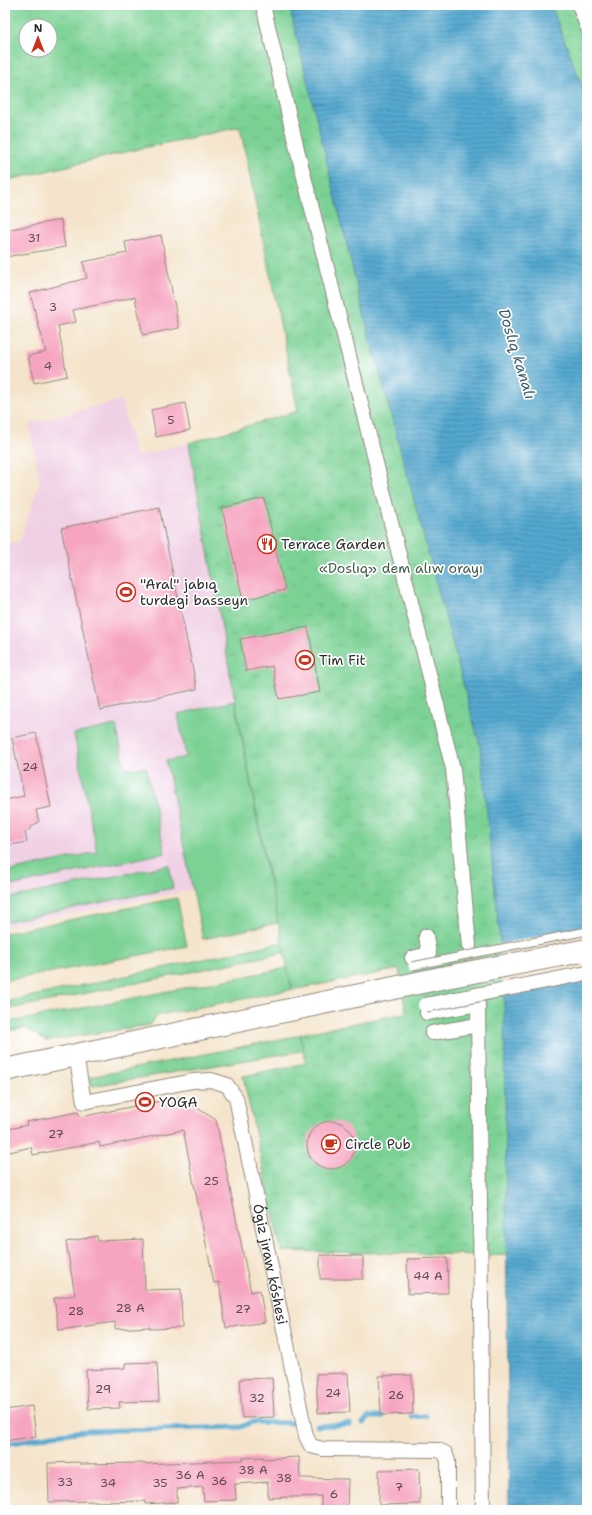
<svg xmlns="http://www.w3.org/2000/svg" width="592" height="1515" font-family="'Shantell Sans',sans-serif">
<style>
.built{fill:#f0d0e5}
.green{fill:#7cd295;stroke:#547e60}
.park{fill:url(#park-tufts);stroke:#547e60;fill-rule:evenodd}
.water{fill:url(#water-rules);stroke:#406a7e}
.pier{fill:#f4e4cb}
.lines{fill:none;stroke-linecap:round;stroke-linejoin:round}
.stream{stroke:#54a9d0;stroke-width:5}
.building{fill:#f6a4c0}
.street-tunnel{stroke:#ccbfab;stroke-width:14;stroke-dasharray:14 7;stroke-linecap:butt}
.street-casing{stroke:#90887b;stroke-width:16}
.primary-casing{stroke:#90887b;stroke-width:24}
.street{stroke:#fff;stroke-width:14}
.primary{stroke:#fff;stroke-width:22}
.lane-bridge-casing{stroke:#90887b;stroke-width:9;stroke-linecap:butt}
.street-bridge-casing{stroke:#90887b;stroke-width:16;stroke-linecap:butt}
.primary-bridge-casing{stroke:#90887b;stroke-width:24;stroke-linecap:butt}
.lane-bridge{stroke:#fff;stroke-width:7}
.street-bridge{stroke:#fff;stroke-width:14}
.primary-bridge{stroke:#fff;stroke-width:22}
.labels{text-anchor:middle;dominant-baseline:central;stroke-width:3.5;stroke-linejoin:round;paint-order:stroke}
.number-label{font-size:12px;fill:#5e4950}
.poi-label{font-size:14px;fill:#2b2b2b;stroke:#fff;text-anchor:start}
.park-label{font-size:14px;fill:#435d4b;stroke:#fff}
.street-label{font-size:14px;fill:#2b2b2b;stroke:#fff}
.water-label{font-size:15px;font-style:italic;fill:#3b5d6d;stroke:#fff}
</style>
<defs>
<pattern id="park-tufts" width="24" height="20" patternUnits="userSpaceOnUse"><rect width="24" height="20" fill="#7cd295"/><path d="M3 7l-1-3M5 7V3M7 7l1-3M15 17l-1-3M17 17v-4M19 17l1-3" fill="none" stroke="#6bb481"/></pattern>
<pattern id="water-rules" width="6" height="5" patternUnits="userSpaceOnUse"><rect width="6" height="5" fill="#54a9d0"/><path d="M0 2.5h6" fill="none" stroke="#468aa9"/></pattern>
</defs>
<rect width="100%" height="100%" fill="#fff"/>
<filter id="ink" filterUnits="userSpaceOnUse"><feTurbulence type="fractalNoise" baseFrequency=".025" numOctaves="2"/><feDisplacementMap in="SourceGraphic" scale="8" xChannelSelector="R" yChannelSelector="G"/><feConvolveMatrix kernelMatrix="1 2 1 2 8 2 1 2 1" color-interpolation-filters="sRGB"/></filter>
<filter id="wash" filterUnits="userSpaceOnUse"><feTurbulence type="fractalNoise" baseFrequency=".012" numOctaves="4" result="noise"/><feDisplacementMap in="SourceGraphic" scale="16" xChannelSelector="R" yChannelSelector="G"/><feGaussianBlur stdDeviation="0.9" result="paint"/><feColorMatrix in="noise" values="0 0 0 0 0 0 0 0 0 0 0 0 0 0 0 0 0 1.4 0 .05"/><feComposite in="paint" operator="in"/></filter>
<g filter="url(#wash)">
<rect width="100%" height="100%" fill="#f4e4cb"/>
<polygon class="built" points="121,400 136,456 189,443 235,701 268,877 184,891 5,927 5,544 20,541 40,481 29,424"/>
<g class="green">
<polygon points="235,701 268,877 333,911 203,939 166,761 186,757 178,714"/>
<polygon points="116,725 125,769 146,767 165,853 5,887 5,872 97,852 74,734"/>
<polygon points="169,865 173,888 5,922 5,899"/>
<polygon points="177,898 187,946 5,981 5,933"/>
<polygon points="334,931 336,942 5,1010 5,1002"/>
<polygon points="395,947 399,969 159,1015 149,1025 46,1041 26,1028 5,1031 5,1023"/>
<polygon points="401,1015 408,1033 92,1086 90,1077"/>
</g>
<path class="park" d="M5 5H587V1257L281 1251 243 1076 306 1063 300 1034 406 1013 399 969 292 990C254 808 221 626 189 443L298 411 240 127 143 148 9 180 5 157ZM26 26H50V50H26Z"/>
<polygon class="water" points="289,5 551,5 587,99 587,1510 509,1510 504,999 499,929 480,746 360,299"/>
<polygon class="pier" points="587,927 587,976 502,994 498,945"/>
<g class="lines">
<g class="stream">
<polyline points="412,1417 426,1416"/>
<polyline points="363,1423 369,1417 382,1417"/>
<polyline points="317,1426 350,1424"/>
<polyline points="5,1444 29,1440 52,1435 85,1431 241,1427 252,1422 294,1423"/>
</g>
</g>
<g id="blocks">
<g class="building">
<polygon points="61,220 65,247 5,257 5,230"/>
<polygon points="161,235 179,328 143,335 135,297 73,310 76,322 58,326 67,376 34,383 28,356 46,352 30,293 87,278 83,262 127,253 125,242"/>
<polygon points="185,403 190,430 156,437 151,410"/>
<polygon points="264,498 285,590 243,600 222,508"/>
<polygon points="159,507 197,689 100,710 61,528"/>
<polygon points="308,627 320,692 279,699 272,666 246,671 240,639"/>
<polygon points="36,733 51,807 36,810 39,821 25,833 27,842 5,846 5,800 24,796 12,738"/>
<polygon points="180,1097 216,1120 251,1292 260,1290 265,1322 226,1328 219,1282 214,1283 183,1130 100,1147 99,1142 33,1155 31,1147 5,1153 5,1130 27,1125 26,1122 78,1112 80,1117"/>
<circle cx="331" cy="1145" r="24"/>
<polygon points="97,1236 98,1241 143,1239 145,1288 146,1290 181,1289 182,1328 150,1329 150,1327 115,1329 115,1322 59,1330 54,1298 75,1295 66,1242"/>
<polygon points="320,1255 363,1256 363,1279 320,1279"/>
<polygon points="447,1258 448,1293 408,1294 407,1259"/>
<polygon points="157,1362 159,1401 119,1402 120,1408 88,1409 86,1370 125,1368 125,1363"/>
<polygon points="348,1373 350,1412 318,1413 316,1374"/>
<polygon points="412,1375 413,1414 381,1415 379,1376"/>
<polygon points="272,1378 274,1417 242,1418 240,1379"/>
<polygon points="32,1406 36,1436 5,1441 5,1410"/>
<polygon points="263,1457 263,1459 299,1457 300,1478 348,1479 347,1510 321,1510 321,1496 268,1498 268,1482 235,1484 236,1500 204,1501 203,1487 177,1489 177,1502 145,1504 145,1501 97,1502 97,1501 49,1502 48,1463 80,1462 80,1464 143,1463 143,1464 243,1460 243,1458"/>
<polygon points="419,1469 420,1504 379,1505 379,1470"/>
</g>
</g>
</g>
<g filter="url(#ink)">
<use href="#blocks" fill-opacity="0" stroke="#90887b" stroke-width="1"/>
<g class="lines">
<polyline class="street-tunnel" points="469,946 478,1004"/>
<g class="street-casing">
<g id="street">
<polyline points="263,5 294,137 453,769 469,946"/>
<polyline points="579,5 587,26"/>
<polyline points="412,958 429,954 426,936"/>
<polyline points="427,1013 478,1004 483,1510"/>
<polyline points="432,1033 478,1025"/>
<path id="s1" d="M76 1055 84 1102 193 1081 211 1080 227 1085 236 1098 306 1436 311 1446 323 1449 438 1450 445 1453 448 1461V1510"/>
</g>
</g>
<g class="primary-casing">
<polyline id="primary" points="5,1070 441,978"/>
</g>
<use href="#street" class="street"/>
<use href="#primary" class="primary"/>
<g class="lane-bridge-casing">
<polyline id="lane-bridge" points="412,966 587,931"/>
</g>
<g class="street-bridge-casing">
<polyline id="street-bridge" points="425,1005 587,973"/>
</g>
<g class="primary-bridge-casing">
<polyline id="primary-bridge" points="441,978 587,950"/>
</g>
<use href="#lane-bridge" class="lane-bridge"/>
<use href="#street-bridge" class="street-bridge"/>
<use href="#primary-bridge" class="primary-bridge"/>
</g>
</g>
<defs>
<g id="restaurant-ring" transform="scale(1)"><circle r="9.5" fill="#fff" stroke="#c8321e" stroke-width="1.5"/><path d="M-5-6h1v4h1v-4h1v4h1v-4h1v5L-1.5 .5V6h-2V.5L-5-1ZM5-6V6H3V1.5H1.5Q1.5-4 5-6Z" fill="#c8321e"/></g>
<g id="stadium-ring" transform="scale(1)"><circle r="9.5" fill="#fff" stroke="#c8321e" stroke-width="1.5"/><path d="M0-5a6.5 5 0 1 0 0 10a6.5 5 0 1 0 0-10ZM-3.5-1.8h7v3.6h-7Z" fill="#c8321e"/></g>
<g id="cafe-ring" transform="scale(1)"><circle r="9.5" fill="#fff" stroke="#c8321e" stroke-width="1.5"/><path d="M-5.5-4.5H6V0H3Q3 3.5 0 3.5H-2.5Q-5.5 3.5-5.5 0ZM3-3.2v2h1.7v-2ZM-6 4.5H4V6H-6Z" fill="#c8321e"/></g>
</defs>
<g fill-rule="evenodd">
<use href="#restaurant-ring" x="267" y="544"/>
<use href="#stadium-ring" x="126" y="592"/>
<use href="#stadium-ring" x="305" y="660"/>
<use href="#stadium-ring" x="145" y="1102"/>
<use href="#cafe-ring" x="331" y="1144"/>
</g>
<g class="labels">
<g class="number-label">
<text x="34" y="238">31</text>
<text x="53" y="307">3</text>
<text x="48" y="366">4</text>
<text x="171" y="420">5</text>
<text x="30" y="767">24</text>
<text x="56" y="1134">27</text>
<text x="211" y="1181">25</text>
<text x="428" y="1276">44 А</text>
<text x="130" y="1308">28 А</text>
<text x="243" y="1309">27</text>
<text x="76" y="1311">28</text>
<text x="103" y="1389">29</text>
<text x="333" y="1393">24</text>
<text x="396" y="1395">26</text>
<text x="257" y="1398">32</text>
<text x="253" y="1470">38 А</text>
<text x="190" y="1475">36 А</text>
<text x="284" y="1478">38</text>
<text x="219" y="1481">36</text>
<text x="65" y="1482">33</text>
<text x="108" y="1483">34</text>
<text x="160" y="1483">35</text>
<text x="399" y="1487">7</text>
<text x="334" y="1494">6</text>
</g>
<g class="poi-label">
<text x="281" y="544">Terrace Garden</text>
<text x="140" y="584">"Aral" jabıq<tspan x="140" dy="16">turdegi basseyn</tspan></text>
<text x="319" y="660">Tim Fit</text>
<text x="159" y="1102">YOGA</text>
<text x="345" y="1144">Circle Pub</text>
</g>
<g class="park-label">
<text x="401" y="568">«Doslıq» dem alıw orayı</text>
</g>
<g class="street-label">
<text stroke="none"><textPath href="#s1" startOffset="379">Ógiz jıraw kóshesi</textPath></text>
</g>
<g class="water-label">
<text transform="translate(517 354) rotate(73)">Doslıq kanalı</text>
</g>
</g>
<rect width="592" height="1515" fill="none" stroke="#fff" stroke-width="20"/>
<g transform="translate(38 38)"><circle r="19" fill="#ffffff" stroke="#aaaaaa"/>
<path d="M0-3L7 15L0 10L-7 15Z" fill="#c8321e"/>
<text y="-6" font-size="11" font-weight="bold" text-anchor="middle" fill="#2b2b2b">N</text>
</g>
</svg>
